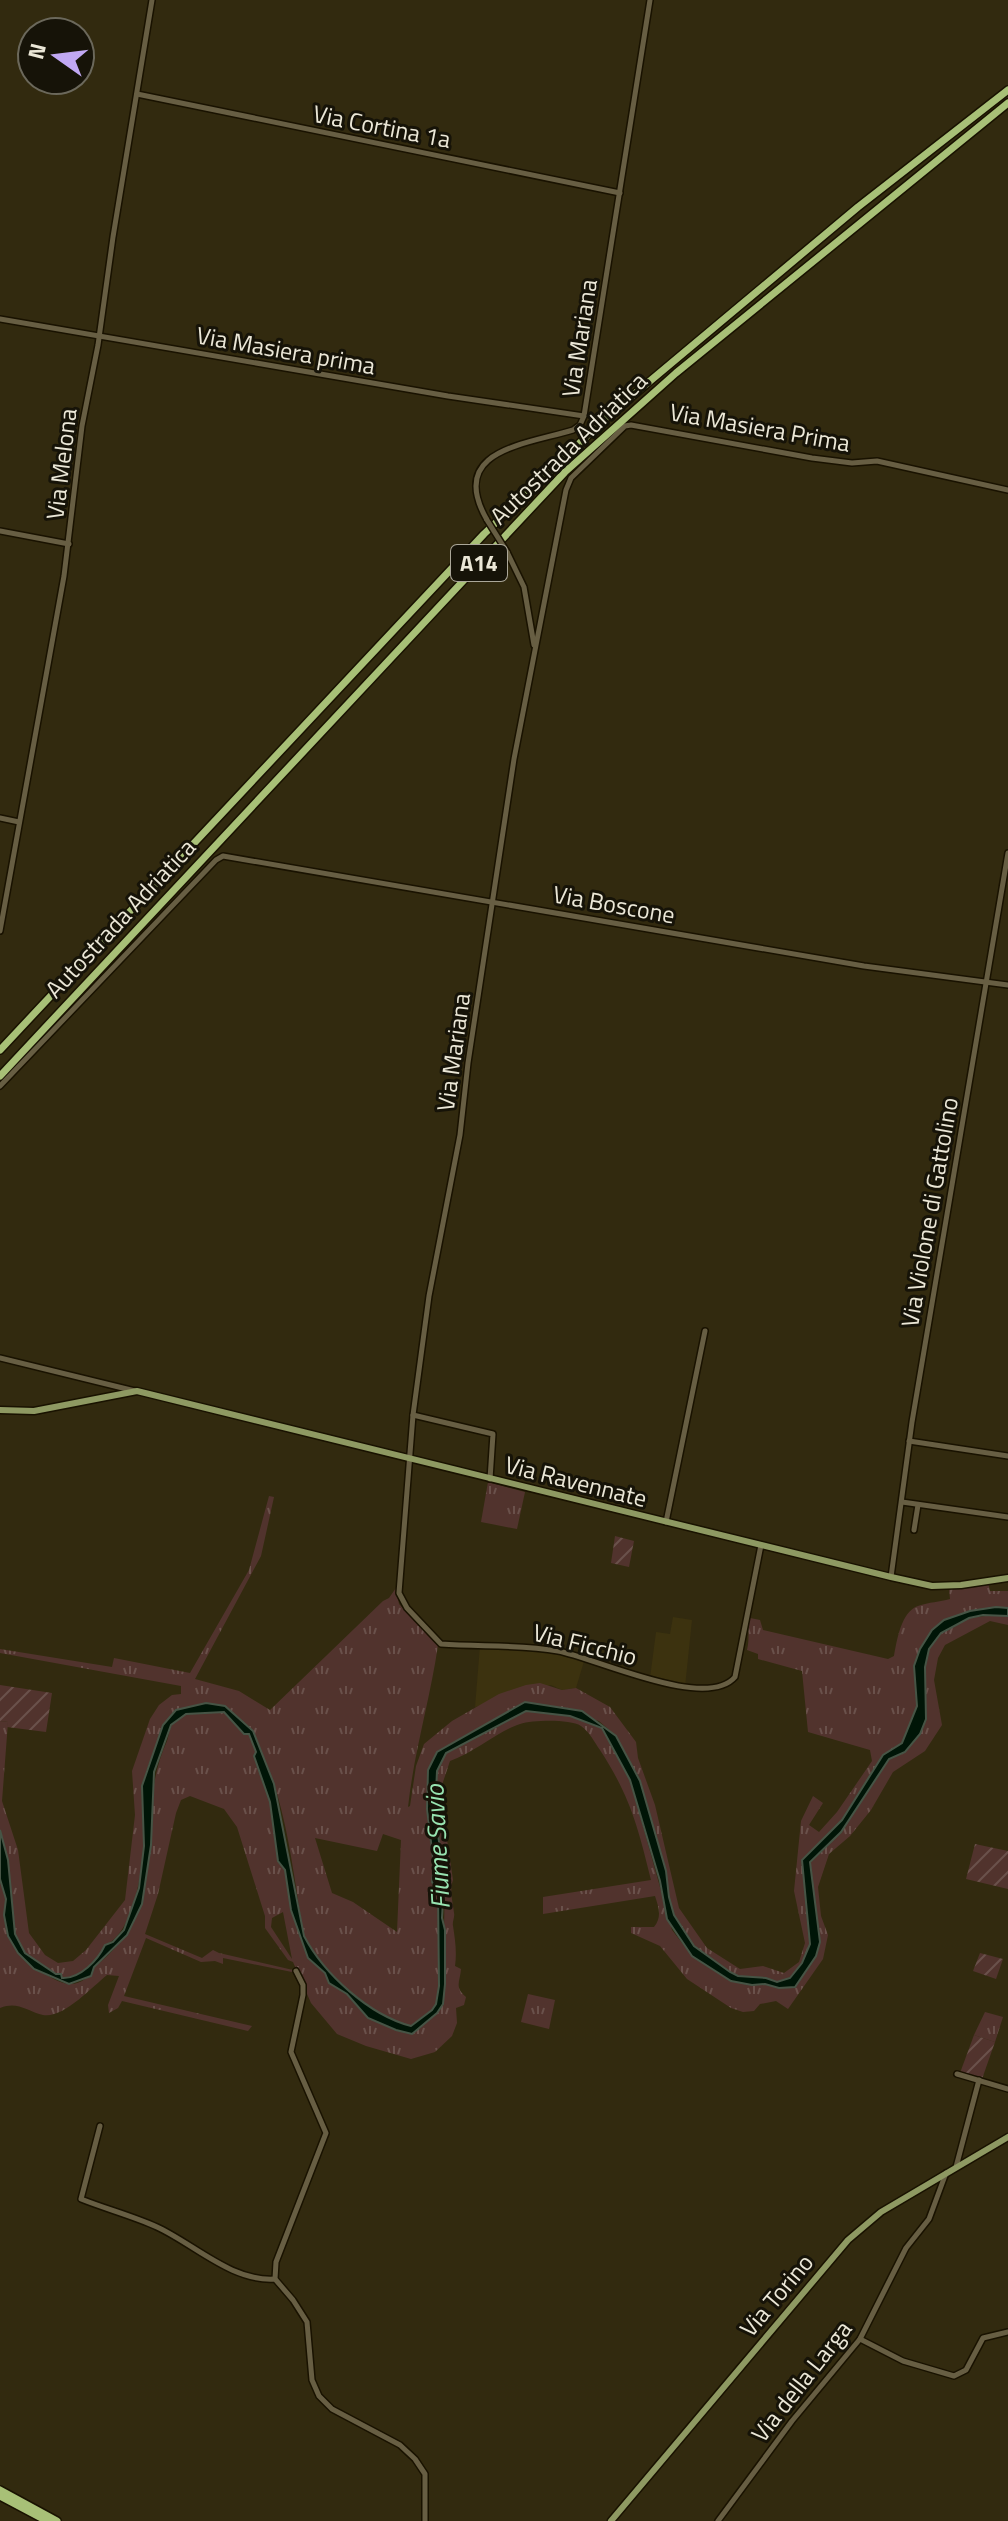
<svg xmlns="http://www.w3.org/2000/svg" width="1008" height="2521" font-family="'Titillium Web',sans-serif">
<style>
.built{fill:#3c320f}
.grass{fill:url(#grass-tufts);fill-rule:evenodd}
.garden{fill:url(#garden-furrows)}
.water{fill:#001507;stroke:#465445;stroke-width:2}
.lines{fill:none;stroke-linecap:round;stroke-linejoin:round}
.minor-casing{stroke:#191200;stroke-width:8}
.major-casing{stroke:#191200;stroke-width:9}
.highway-casing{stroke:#191200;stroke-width:10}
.minor{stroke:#675e43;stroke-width:5}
.major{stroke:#8e9962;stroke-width:6}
.highway{stroke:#a8c077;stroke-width:7}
.minor-bridge-casing{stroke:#191200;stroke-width:8;stroke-linecap:butt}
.minor-bridge{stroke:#675e43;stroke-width:5}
.labels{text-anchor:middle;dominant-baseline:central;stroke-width:6;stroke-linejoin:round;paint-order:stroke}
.shield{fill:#161308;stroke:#aba799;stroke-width:2}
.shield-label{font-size:22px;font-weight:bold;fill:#ebe7d7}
.street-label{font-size:24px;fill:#ebe7d7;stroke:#161308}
.water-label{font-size:26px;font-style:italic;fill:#98e4b1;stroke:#161308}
</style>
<defs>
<pattern id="grass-tufts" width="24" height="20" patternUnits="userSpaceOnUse" patternTransform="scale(2)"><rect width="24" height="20" fill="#51332d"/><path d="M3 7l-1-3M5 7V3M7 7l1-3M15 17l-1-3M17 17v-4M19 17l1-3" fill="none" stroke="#6a514b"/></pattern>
<pattern id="garden-furrows" width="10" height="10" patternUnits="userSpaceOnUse" patternTransform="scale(2)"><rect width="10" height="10" fill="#51332d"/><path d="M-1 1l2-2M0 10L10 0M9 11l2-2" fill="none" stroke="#6a514b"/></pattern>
</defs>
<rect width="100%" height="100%" fill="#322a0f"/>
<g class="built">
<polygon points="673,1617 692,1620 685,1687 650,1678 656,1632 670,1634"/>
<polygon points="480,1646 530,1647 585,1658 576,1688 562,1690 551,1685 475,1707"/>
</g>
<g class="grass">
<polygon points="488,1482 525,1492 517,1529 481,1522"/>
<path d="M269 1496 274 1497 261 1556 195 1679 239 1691 270 1710 383 1601 389 1598 396 1588 399 1604 438 1645C430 1700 414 1752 408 1807L410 1806 416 1766 424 1744 452 1721 499 1694 526 1685 540 1683 562 1690 576 1688 610 1707 636 1742 638 1758 655 1805 679 1908 707 1948 740 1969 763 1966 784 1973 799 1962 805 1943 794 1891 801 1821 813 1796 823 1803 809 1825 819 1832 837 1812 872 1761 870 1750 808 1732 802 1671 758 1659V1654L747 1650C750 1638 747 1629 750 1618L760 1620 763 1630 888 1659 894 1656C897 1640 901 1612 918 1606 929 1602 940 1602 950 1599L949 1589 988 1582 990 1591H1008V1608L996 1607 944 1620 914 1666 917 1707 902 1743 883 1755 842 1820 802 1860 810 1944 802 1963 790 1978 777 1982 766 1978 737 1976 730 1972 694 1946 674 1915 669 1897 666 1871 640 1781 616 1736 599 1721 561 1709 525 1702 437 1752 428 1770 427 1809 434 1866 432 1882 438 1892 439 1986 436 2004 432 2010 411 2026C368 2014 325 1974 304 1936 292 1870 286 1784 247 1727 242 1719 231 1713 224 1706L176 1710C163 1733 149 1757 143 1783 139 1802 146 1826 144 1845 142 1873 133 1934 105 1945 98 1960 80 1979 62 1978L25 1953 15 1934 8 1860 0 1830V1721L8 1722 2 1801 18 1850 29 1933 45 1955 58 1963 73 1961 86 1950 125 1900 135 1815 132 1771 150 1719 159 1705 172 1695 181 1694V1686L0 1653V1649L112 1667 114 1658 190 1673 249 1570ZM383 1834 401 1840 397 1932 353 1902 332 1893 315 1838 377 1851Z"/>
<path d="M1002 1614 1008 1616V1625L990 1621 945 1645 938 1658 934 1680 942 1725 925 1751 893 1772 871 1810 850 1836 829 1854 818 1887 821 1916 828 1935 823 1959 788 2009 776 2001 760 2004 754 2011 743 2012 731 2008 687 1979 660 1946 631 1933V1927H654C662 1917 659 1908 655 1896L543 1914V1897L651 1880C638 1827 630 1796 600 1750 595 1743 589 1731 581 1726 570 1719 533 1720 520 1724 500 1730 475 1752 450 1761L442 1785 441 1799 453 1880C449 1891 453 1903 454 1913 455 1917 452 1922 453 1926 455 1939 457 1952 455 1966L461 1969C460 1982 454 1987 466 1997L464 2005 456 2008 457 2023 452 2036 435 2052 411 2059 366 2046 337 2034 311 2003 293 1962 288 1960 265 1928V1916L237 1827 224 1809 190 1796 181 1800 176 1813 158 1894 145 1934 202 1958 213 1950 219 1953 293 1970 292 1972 223 1958V1964L215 1961 201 1962 146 1938 124 1996 252 2026 248 2031 122 2001 118 2008 109 2013 108 2005 119 1976 107 1975C92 1987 63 2019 43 2015 26 2011 18 2001 0 2008V1879L1 1886 5 1888C9 1921 0 1939 31 1963 45 1974 67 1993 85 1979 89 1975 92 1969 97 1965 176 1902 131 1819 167 1741 169 1736 169 1728 173 1724 183 1708 208 1712 224 1712L249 1734 256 1752 254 1756 270 1802 278 1860 285 1870 291 1910 308 1958 325 1973 329 1983 347 1994 368 2018 412 2034 443 2004 445 1867 441 1855 434 1789 437 1771 446 1753 526 1711 570 1716 585 1720 602 1728 630 1780 672 1930 692 1956 731 1981 752 1985 765 1984 779 1988 795 1987 820 1942 810 1863 841 1832 889 1759 905 1752 926 1719 925 1667 929 1649 941 1632 969 1618ZM283 1912 292 1959 271 1927 272 1918Z"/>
<polygon points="528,1994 555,2000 549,2029 521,2022"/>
<polygon points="985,2012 1003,2017 995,2042 974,2035"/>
</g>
<g class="garden">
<polygon points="615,1536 634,1541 629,1567 611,1563"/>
<polygon points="0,1685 52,1693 46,1732 7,1727 8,1722 0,1721"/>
<polygon points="975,1844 1008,1851 1008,1889 966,1879"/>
<polygon points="980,1953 1003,1959 996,1979 973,1971"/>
<polygon points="974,2035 995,2042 982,2079 960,2073"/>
</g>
<path class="water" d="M996 1607 1008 1608V1616L983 1615 969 1618 941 1633 929 1649 925 1667 926 1719 920 1734 905 1752 889 1759 841 1832 810 1862 820 1942 816 1956 795 1987 779 1988 765 1984 752 1985 731 1981 692 1956 667 1919 660 1881 630 1780 602 1728 570 1716 526 1711 446 1753 437 1771 435 1814 441 1855 445 1867 442 1918 445 1930V1984L443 2004 437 2013 412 2034 396 2030 368 2018 347 1994 329 1983 325 1973 308 1958 291 1910 285 1870 278 1861 270 1802 254 1756 256 1752 249 1734H244L224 1712 186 1714 171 1725 154 1772 151 1845 142 1904 127 1935 94 1967 91 1976 69 1984 34 1969 18 1953 8 1936 4 1915 6 1899 0 1879V1830L8 1860 15 1934 25 1953 56 1974H61L62 1978C80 1979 98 1960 105 1945L113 1942 124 1930 139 1888 144 1846 142 1786 163 1725 176 1710 206 1703 225 1706 253 1731 274 1784 304 1936C324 1974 369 2015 411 2026L432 2010 436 2004 439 1986 438 1892 432 1882 434 1866 427 1809 428 1770 437 1752 525 1702 582 1711 616 1736 640 1781 666 1871 669 1897 674 1915 694 1946 730 1972 738 1976 766 1978 777 1982 790 1978 802 1963 810 1944 802 1860 842 1820 883 1755 902 1743 917 1706 914 1666 920 1649 932 1630 944 1620 970 1611Z"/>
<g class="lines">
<g class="minor-casing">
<g id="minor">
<polyline points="137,94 620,193"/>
<polyline points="0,319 448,396 584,416"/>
<path d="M487 520C447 450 524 445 573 430L580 425 584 416 650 0"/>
<polyline points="0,531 69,544"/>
<polyline points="507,552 524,587 534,645"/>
<polyline points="0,818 19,822"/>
<polyline points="0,931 64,576 82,426 98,345 113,237 152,0"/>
<polyline points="0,1086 216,860 223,856 864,966 1008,985"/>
<polyline points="0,1358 135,1391"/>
<polyline points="413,1415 493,1434 490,1479"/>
<polyline points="909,1441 1008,1456"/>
<polyline points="902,1502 1008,1517"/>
<polyline points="666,1522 705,1331"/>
<polyline points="914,1530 918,1505"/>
<path d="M761 1545 735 1677C706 1711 596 1658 558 1651 519 1644 480 1647 441 1644L407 1608 399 1593 413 1415 429 1296 460 1135 468 1063 514 759 566 490 571 478 625 426 631 425 812 458 852 463 877 461 1008 490"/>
<polyline points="891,1577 912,1422 1008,853"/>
<polyline points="296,1971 303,1985 303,1995 291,2052 326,2133 276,2262 275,2279 293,2300 307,2322 312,2380 319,2396 332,2409 400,2445 415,2459 425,2474 425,2521"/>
<polyline points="957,2074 1008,2089"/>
<path d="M100 2126 81 2199C106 2209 133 2216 157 2227 194 2244 232 2282 275 2279"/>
<polyline points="956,2167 979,2080"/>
<polyline points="860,2339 903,2361 954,2376 966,2370 983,2338 1008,2332"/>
<polyline points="718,2521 792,2421 860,2339 906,2248 929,2219 946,2173"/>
</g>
</g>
<g class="major-casing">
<g id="major">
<polyline points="0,1410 34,1411 137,1391 891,1577 932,1586 961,1585 1008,1578"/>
<polyline points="611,2521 848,2240 881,2212 1008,2137"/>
</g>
</g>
<g class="highway-casing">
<g id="highway">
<polyline points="0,1050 484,534 607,417 858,207 1008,90"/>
<polyline points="0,1076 565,472 676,373 1008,103"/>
<polyline points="0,2490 57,2521"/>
<polyline points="0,2496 47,2521"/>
</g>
</g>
<use href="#minor" class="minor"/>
<use href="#major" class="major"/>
<use href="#highway" class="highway"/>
<g class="minor-bridge-casing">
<polyline id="minor-bridge" points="487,520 507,552"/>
</g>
<use href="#minor-bridge" class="minor-bridge"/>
</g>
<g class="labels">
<rect class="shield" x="451" y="545" width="56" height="36" rx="6"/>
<g class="shield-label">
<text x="479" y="563">A14</text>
</g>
<g class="street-label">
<text transform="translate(382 126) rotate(11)">Via Cortina 1a</text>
<text transform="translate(579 338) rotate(-81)">Via Mariana</text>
<text transform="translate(286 350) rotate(10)">Via Masiera prima</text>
<text transform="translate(760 427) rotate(10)">Via Masiera Prima</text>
<text transform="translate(568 448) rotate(-44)">Autostrada Adriatica</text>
<text transform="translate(61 464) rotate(-83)">Via Melona</text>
<text transform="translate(614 904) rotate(10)">Via Boscone</text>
<text transform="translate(120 918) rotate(-47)">Autostrada Adriatica</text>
<text transform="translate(453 1052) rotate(-82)">Via Mariana</text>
<text transform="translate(929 1212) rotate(-80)">Via Violone di Gattolino</text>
<text transform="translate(576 1481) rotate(14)">Via Ravennate</text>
<text transform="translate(585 1644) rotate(14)">Via Ficchio</text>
<text transform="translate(776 2295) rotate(-50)">Via Torino</text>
<text transform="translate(801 2381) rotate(-52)">Via della Larga</text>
</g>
<g class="water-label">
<text transform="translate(437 1847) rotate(-93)">Fiume Savio</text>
</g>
</g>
<g transform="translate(56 56) rotate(284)"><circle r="38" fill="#161308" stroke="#6b685b" stroke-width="2"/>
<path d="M0-6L14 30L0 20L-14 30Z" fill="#c1a8f3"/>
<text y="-12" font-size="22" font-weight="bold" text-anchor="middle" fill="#ebe7d7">N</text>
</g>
</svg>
